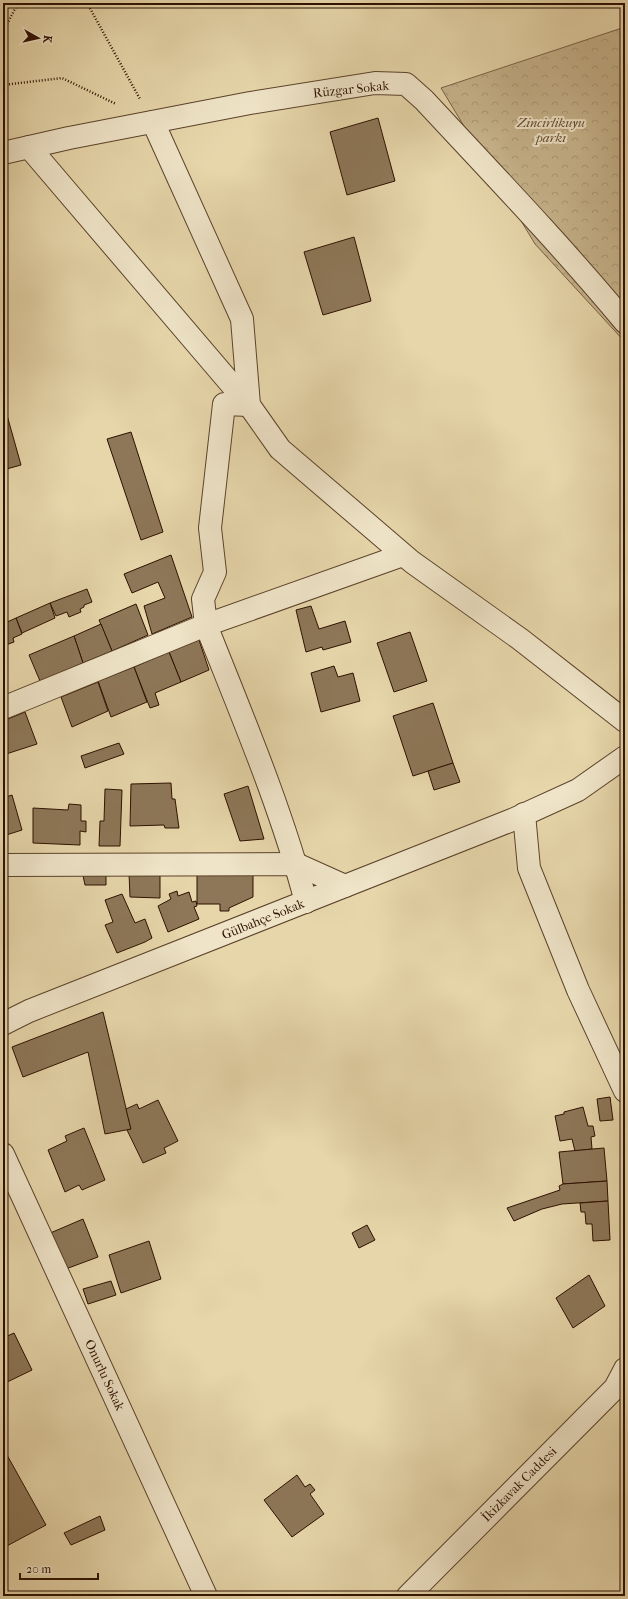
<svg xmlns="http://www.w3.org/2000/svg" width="628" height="1599" font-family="'IM FELL French Canon',serif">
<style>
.park{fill:url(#park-crowns);stroke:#7a6246}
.building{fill:#8d7758;stroke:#2d1000}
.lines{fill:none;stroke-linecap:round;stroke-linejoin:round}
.minor-casing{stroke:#5b422a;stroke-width:24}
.tertiary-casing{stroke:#5b422a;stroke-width:24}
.path{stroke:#2d1000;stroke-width:2.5;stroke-dasharray:1 2;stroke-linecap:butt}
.minor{stroke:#efe4c8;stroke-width:22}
.tertiary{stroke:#efe4c8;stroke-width:22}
.labels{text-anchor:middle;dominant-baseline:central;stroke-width:4;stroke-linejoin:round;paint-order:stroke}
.street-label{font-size:13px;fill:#2d1000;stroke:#efe4c8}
.park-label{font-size:13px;font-style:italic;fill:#634931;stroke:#efe4c8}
</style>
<defs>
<pattern id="park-crowns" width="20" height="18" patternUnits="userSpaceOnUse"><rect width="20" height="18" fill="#c7b48d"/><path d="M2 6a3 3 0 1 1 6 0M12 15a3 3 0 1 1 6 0" fill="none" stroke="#ab9a78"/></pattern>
</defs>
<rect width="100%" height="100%" fill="#e6d6aa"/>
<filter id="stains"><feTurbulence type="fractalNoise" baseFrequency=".005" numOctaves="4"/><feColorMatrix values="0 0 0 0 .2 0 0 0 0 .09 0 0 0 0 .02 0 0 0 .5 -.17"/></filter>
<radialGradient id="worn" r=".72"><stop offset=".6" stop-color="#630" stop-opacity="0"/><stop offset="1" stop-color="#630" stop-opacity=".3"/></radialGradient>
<polygon class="park" points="625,27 625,342 535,244 441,88"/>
<g class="building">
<polygon points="378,118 395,181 347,195 330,132"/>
<polygon points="354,237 371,301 323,315 304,252"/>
<polygon points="3,401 21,465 3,470"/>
<polygon points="131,432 163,532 141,540 107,439"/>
<polygon points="171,555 192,617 152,634 144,606 165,598 158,582 132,593 124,574"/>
<polygon points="87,589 92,602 84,605 84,607 80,609 81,612 69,617 67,612 56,616 50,603"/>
<polygon points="50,603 55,618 22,633 16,618"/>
<polygon points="136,604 148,635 112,651 99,620"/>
<polygon points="311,606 319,629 345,621 351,642 323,650 322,647 306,652 296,610"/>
<polygon points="16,618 22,634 13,638 14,642 3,646 3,624"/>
<polygon points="101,624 112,651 83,663 74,636"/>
<polygon points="410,632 427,681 394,692 377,643"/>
<polygon points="74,636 83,663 40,681 29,655"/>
<polygon points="199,640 209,670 181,682 169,652"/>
<polygon points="169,652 181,682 155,693 159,705 150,708 134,667"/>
<polygon points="334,666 338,677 353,673 360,701 321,712 311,673"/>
<polygon points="134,667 147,702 111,717 98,681"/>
<polygon points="98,682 108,711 72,727 61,697"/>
<polygon points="433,703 453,763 413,776 393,716"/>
<polygon points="25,712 37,744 3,755 3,721"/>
<polygon points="119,743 124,754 85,768 81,756"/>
<polygon points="453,763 460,782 434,790 428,771"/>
<polygon points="171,783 172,799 175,799 179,828 165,828 164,825 130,826 131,784"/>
<polygon points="248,786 264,839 240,841 224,794"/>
<polygon points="105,789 122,790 120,846 99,846 100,821 104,821"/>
<polygon points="12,795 22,830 3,836 3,798"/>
<polygon points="69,804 81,805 81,821 86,821 86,832 80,831 80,845 33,843 33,808 68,810"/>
<polygon points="82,871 106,871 106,885 85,885"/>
<polygon points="160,872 160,898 130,897 129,873"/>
<polygon points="197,873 253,874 253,897 229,908 229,911 220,911 220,904 197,904"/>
<polygon points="177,891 178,896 189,892 192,902 196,901 197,906 194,907 199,919 168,932 158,906 171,899 169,894"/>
<polygon points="122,894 135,923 145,919 152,938 145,942 117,953 105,925 113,922 105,900"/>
<polygon points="103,1012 131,1129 105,1134 88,1052 23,1077 12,1047"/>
<polygon points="610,1097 613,1120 600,1121 597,1099"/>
<polygon points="158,1100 178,1141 164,1148 166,1153 143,1163 127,1130 131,1129 126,1109 137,1104 139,1109"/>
<polygon points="583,1107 588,1126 593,1126 595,1136 591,1137 592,1149 575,1151 572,1139 560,1141 555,1116 564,1114 564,1112"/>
<polygon points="84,1128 105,1180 82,1190 79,1185 65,1192 48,1150 67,1141 65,1136"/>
<polygon points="604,1148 607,1181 563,1184 559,1152"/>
<polygon points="607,1181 608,1201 562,1204 542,1209 514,1221 507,1208 560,1190 559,1186 563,1184"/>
<polygon points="608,1201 610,1240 593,1241 592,1224 586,1224 585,1212 581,1212 580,1203"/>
<polygon points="83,1219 98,1257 63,1270 48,1234"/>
<polygon points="367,1225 375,1240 359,1248 352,1233"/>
<polygon points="149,1241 161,1279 121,1293 109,1255"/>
<polygon points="589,1275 605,1306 573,1328 556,1298"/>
<polygon points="111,1281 116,1295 88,1304 83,1289"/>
<polygon points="14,1333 32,1370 3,1384 3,1338"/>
<polygon points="7,1455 46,1525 3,1548 3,1458"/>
<polygon points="297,1475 305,1487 310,1484 315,1490 310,1494 324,1514 292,1537 264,1500"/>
<polygon points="100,1516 105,1530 71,1545 64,1533"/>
</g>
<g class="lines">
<g class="minor-casing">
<g id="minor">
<polyline points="153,122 242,319 249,405 280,449 412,562 520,639 625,721"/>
<path d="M29 147 249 405 224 404 210 528 215 572 203 599 206 625C242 716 281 807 306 902"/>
<path d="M3 153 69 138 250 103 375 83 406 84 424 100C492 173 561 245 625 322"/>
<polyline points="3,708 206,625 403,555"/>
<polyline points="524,814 529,868 578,990 625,1091"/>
<polyline points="3,865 296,864 345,886"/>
<polyline points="3,1024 29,1011 512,820 578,790 625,757"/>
<polyline points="3,1154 206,1596"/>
</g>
</g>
<g class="tertiary-casing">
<polyline id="tertiary" points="408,1596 615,1388 625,1369"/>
</g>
<g class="path">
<polyline points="87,3 140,99"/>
<polyline points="3,32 18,3"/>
<polyline points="3,85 62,78 116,104"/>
</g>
<use href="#minor" class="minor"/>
<use href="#tertiary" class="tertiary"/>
</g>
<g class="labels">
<g class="street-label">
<text transform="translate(351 89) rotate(-6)">Rüzgar Sokak</text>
<text transform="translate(263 919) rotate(-22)">Gülbahçe Sokak</text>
<text transform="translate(105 1375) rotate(65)">Onurlu Sokak</text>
<text transform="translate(519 1484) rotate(-45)">İkizkavak Caddesi</text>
</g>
<g class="park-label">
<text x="551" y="122">Zincirlikuyu<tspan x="551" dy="15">parkı</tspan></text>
</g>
</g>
<rect width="628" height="1599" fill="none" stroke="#e6d6aa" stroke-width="16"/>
<rect x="4" y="4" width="620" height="1591" fill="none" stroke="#2d1000" stroke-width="2"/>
<rect x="8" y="8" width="612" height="1583" fill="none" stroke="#2d1000"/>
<g transform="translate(38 38) rotate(98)" stroke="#efe4c8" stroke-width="3" paint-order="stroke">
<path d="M0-3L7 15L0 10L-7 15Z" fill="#2d1000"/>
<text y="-6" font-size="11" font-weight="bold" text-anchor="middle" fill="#2d1000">K</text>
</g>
<path d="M20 1573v6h78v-6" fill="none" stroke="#2d1000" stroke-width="2"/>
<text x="26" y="1573" font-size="12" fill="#2d1000" stroke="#efe4c8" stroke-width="3" paint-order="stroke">20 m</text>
<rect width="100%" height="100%" filter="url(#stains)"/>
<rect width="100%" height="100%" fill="url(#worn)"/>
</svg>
